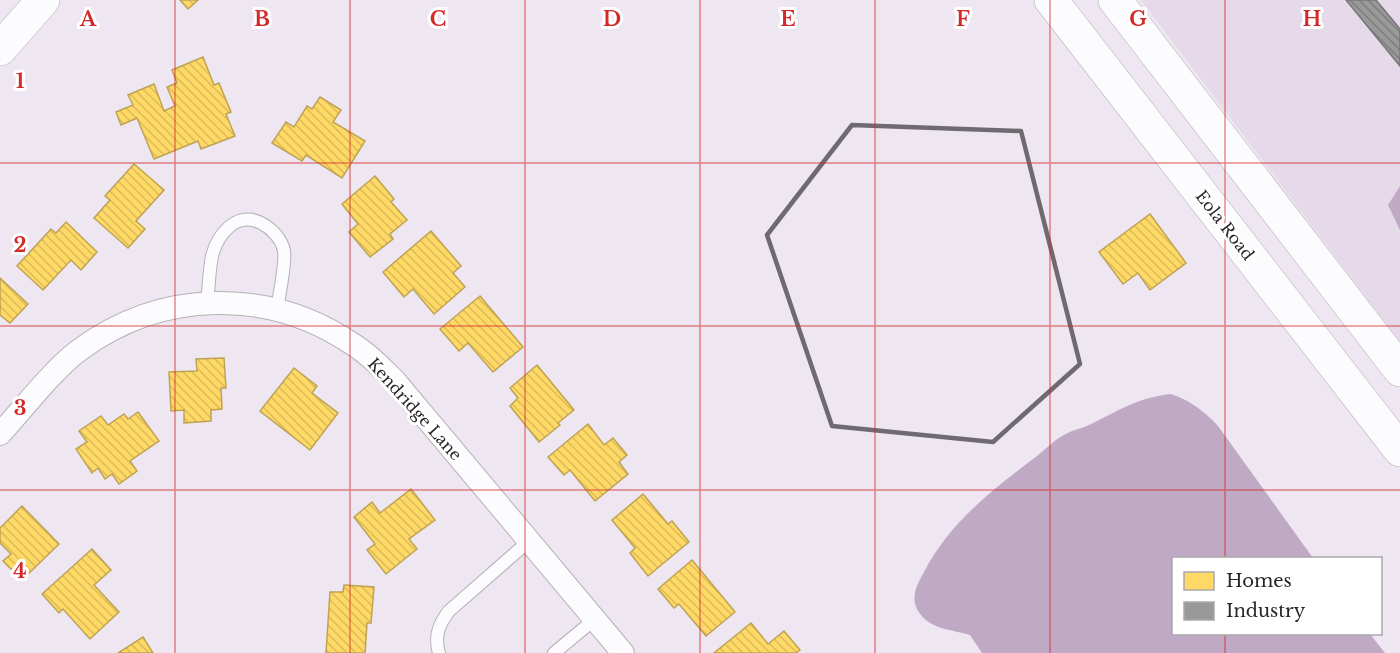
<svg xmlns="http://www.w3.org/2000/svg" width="1400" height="653" font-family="'Libre Baskerville',serif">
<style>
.built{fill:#e6d9e9}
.water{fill:#bfa9c4}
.homes{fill:url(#homes-back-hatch);stroke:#bfa354;stroke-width:1.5}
.industry{fill:url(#industry-back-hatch);stroke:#787678;stroke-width:1.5}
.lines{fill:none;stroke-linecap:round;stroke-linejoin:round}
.lane-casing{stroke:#b6b1b7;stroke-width:14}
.street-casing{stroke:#b6b1b7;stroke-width:24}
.secondary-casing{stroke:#b6b1b7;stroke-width:34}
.lane{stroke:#fcfbfd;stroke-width:12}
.street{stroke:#fcfbfd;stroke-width:22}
.secondary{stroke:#fcfbfd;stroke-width:33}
.marked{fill:none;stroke:#6f6970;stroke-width:4.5;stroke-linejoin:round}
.grid{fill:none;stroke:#d62828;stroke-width:1.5;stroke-opacity:0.55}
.labels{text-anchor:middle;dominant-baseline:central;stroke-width:6;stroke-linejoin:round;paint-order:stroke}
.street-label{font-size:16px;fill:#2a252b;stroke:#fff}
.grid-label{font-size:20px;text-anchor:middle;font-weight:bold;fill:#d62828;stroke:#fff;stroke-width:6;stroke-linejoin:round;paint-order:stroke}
</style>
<defs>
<pattern id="homes-back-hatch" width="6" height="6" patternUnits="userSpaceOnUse" patternTransform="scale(1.5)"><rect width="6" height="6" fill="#ffd966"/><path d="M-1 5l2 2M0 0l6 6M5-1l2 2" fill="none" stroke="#dbba59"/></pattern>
<pattern id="industry-back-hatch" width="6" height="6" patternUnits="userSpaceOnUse" patternTransform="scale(1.5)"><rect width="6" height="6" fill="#999"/><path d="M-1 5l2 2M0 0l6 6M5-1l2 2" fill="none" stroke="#7d7d7d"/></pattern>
</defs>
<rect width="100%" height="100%" fill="#eee6f0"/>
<polygon class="built" points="1141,0 1400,0 1400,342"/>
<g class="water">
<polygon points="1400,186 1400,230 1388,205"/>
<path d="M1171 394C1191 401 1204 411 1218 426L1313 558H1174V634H1370L1385 653H982L970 635C951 629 930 630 918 611 910 597 917 585 924 572 950 522 992 490 1037 456 1046 449 1055 439 1066 434 1072 430 1080 429 1087 426 1119 411 1135 398 1171 394Z"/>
</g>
<g class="homes">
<polygon points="180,0 198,0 188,9"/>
<polygon points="203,57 214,85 219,83 231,112 226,114 235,136 201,149 198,141 154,159 137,118 121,125 116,112 133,105 128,95 154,84 164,111 175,106 167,87 177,83 172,70"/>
<polygon points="320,97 341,110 333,122 365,141 342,178 306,155 302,161 272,143 286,122 294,127 307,106 312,109"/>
<polygon points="134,164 164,190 136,221 145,229 128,248 94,218 110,200 105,196"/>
<polygon points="375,176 394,199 391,202 407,220 390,234 393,239 370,257 349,232 358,224 342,204"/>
<polygon points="1150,214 1186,263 1150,290 1138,273 1123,284 1099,252"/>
<polygon points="66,222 97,252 81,270 71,260 43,290 17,266 51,229 56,233"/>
<polygon points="431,231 461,266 453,273 465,287 434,314 413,289 404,297 383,272"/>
<polygon points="0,278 28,304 10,323 0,315"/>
<polygon points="480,296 523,347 493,372 468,343 459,351 440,329"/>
<polygon points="224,358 226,388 221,388 222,409 211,410 211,421 184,423 184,410 171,411 169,372 197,371 196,359"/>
<polygon points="537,365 574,410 558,423 560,425 539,442 510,406 518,398 510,388"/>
<polygon points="294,368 317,386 312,393 338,413 310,450 260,411"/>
<polygon points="138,412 159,441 130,461 137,471 119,484 112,474 105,479 98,468 92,473 76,449 87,442 79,431 101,416 108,425 124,414 128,419"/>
<polygon points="588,424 604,445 613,438 627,455 619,462 628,474 595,501 570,470 564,475 548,457"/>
<polygon points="411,489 435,520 409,539 417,549 386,574 367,550 375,544 354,517 372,502 380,513"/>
<polygon points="643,494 668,524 672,521 689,542 648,576 630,553 635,548 612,520"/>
<polygon points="22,506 59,544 22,580 3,561 11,554 0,543 0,528"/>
<polygon points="92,549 111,570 94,585 119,612 90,639 63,609 59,613 42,594"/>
<polygon points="692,560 735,612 706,636 679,604 674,608 658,589"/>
<polygon points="344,585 374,587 371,623 367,623 365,653 326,653 330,592 343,592"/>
<polygon points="751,623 768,644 784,631 800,650 796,653 714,653"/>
<polygon points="143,637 153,653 118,653"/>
</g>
<polygon class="industry" points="1346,0 1376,0 1400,29 1400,66"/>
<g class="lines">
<g class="lane-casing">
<g id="lane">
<path d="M207 302C209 287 209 271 212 256 218 233 237 211 261 223 271 228 282 239 284 251 286 264 279 295 277 310"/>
<path d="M439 653C434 636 439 624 449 611L529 541"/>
<polyline points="554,653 595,619"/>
</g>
</g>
<g class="street-casing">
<path id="street" d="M0 434C23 409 52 371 78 351 161 289 269 287 354 345 370 355 382 368 395 381L623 653"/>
</g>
<g class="secondary-casing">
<g id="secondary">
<polyline points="1051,0 1400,450"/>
<polyline points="1115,0 1400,370"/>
<polyline points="0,49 43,0"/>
</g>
</g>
<use href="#lane" class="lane"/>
<use href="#street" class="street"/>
<use href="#secondary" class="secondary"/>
</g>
<path class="marked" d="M852 125 1021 131 1080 364 993 442 832 426 767 235Z"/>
<path class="grid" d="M175 0V653M350 0V653M525 0V653M700 0V653M875 0V653M1050 0V653M1225 0V558M0 163H1400M0 326H1400M0 490H1400M1225 634V653"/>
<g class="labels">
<g class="street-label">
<text transform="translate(1225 225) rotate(52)">Eola Road</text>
<text transform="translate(415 409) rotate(48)">Kendridge Lane</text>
</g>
</g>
<g class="grid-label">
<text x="88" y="26">A</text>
<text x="262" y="26">B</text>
<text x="438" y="26">C</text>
<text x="612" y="26">D</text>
<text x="788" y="26">E</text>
<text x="963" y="26">F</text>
<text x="1138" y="26">G</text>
<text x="1312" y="26">H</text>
<text x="20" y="88">1</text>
<text x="20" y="252">2</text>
<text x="20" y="415">3</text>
<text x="20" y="578">4</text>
</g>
<rect x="1172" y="557" width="210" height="78" fill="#ffffff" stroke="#aaa8aa" stroke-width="1.5"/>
<rect x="1184" y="572" width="30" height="18" fill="#ffd966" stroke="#aaa8aa" stroke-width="1.5"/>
<text x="1226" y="587" font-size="18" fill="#2a252b">Homes</text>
<rect x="1184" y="602" width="30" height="18" fill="#999999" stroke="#aaa8aa" stroke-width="1.5"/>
<text x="1226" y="617" font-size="18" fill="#2a252b">Industry</text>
</svg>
